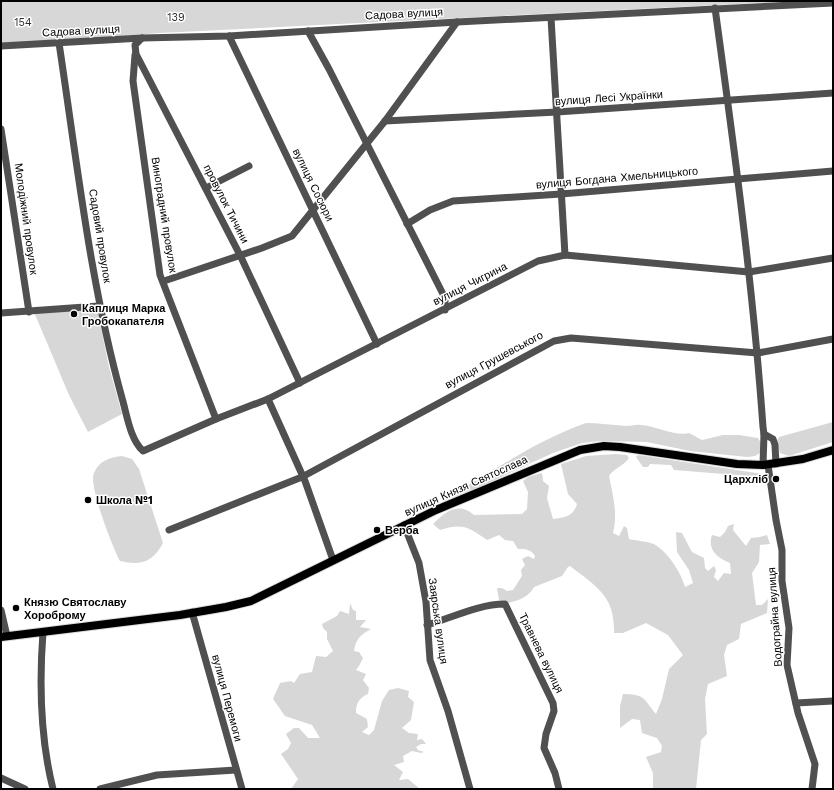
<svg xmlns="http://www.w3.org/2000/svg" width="834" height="790" font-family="'Work Sans',sans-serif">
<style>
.green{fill:#d7d7d7}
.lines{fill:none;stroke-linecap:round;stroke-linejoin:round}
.major-casing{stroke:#dbdbdb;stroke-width:10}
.minor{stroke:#505050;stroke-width:7}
.major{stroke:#000;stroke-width:8}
.poi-dot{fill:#000;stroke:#fff;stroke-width:1.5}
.labels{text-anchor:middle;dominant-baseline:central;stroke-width:3;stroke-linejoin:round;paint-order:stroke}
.street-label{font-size:11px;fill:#000;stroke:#fff}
.park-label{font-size:11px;fill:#2e2e2e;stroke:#fff}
.poi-label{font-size:11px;font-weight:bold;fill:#000;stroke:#fff;text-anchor:start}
</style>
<rect width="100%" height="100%" fill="#fff"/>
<g class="green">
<polygon points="1,1 799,1 160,33 1,45"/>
<polygon points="97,309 109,367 122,414 88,432 69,395 34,312"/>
<polygon points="833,422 833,442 789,456 780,453 777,441 779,437"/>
<path d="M586 423C599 423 612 425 626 426 631 426 636 424 641 425 657 426 675 437 689 433L702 440 723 435H739L758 438 761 443 760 453 755 456 747 457 690 451 647 442 601 441 582 443 553 453 443 504 442 500C490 474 534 441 586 423Z"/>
<path d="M616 454 627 455 629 458C624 466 614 468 609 476 613 496 618 513 613 533L619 536 624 526 627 528 629 539C637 541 650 541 657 546 670 555 681 573 685 587L693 583 689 570 677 552 676 532 682 533 692 552 704 558 705 568 708 571 714 566 716 570 714 577 718 581 724 573 731 574 730 563C717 558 707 549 712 535L720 537 725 532 728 526 734 524 733 530 746 546 751 538 760 537 767 535 770 544 760 545 759 562 752 573 756 605H762L768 599 767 613 741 624 739 639 727 645 724 655 727 676 708 684 705 699 707 734 701 740 696 789H653V773L646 757 661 752 662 746 657 738 642 733 640 720 632 719 620 728V706L623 694C646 694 644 700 656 714L662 699 669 669 683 655 668 635 646 623 623 633H614C615 596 597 587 570 566L568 567 562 576 534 587C529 597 518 601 507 603L499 600 497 588H502L507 591 513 590 522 576 521 570 525 565 522 559 528 556 534 559 535 556C531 549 525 549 518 549L513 541 505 540 499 535 487 540C468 527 463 523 440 530L433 524C445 512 458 501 474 515L522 514 527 509 528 492 523 481 528 477 542 473 543 481 549 486 547 498 553 519C564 518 574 516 577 504L568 494 561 464 586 456Z"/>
<polygon points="638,455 763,474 762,477 674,470 671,465 650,464 648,467 643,467 636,457"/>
<path d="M122 456 132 459 139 469 163 543C153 562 141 566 120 561 113 548 88 485 94 473 99 461 110 457 122 456Z"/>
<path d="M350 603 353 610 356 611V620H366L360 627 371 629C360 635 356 639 354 651L359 652 363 658 359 666 356 670 366 674 363 680 369 688 368 694C359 698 356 703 356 713L367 719 368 727 362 732 369 735 374 730 382 701 389 690 398 688 409 691 408 697 414 702 411 720 402 728 409 733 418 734 417 740 422 739 426 744H421L416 747 418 750 424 752 421 753 412 751 403 756 404 762 394 765 403 772 399 780 408 779 420 789H291L298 779 281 754 288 749 291 743 286 734 294 728H299L308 738H320L312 725 285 716 273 699 280 683 291 681 294 683 300 674 312 672 316 656 326 657 333 651 327 639V632L323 628 322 624 337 616 340 611 349 614Z"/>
</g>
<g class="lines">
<g class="major-casing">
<polyline id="major" points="1,637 180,615 226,607 251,601 436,510 580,450 604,446 620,447 737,464 763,465 803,459 833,450"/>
</g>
<g class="minor">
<path d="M715 8C734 147 753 286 763 427L764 434 773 439 775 445 776 464"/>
<polyline points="551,18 565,255"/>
<polyline points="308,31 329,69 445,298 445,310"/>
<polyline points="229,36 377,344"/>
<polyline points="142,38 135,45 136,54 240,255 300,383"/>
<path d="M59 43C77 162 90 283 122 398 127 415 130 439 143 451L216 419 268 399 538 261 565 255 749 272 833 258"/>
<polyline points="1,46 142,38 229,36 457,22 833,3"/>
<polyline points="135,55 133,81 160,275 216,419"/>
<polyline points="385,121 557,112 833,93"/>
<polyline points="1,129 29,312"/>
<polyline points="206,188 249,166"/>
<polyline points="407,224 430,210 453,201 561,194 833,171"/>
<polyline points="164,281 262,248 292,236 385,121 457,22"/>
<polyline points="1,313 99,306"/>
<polyline points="268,399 305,481 333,560"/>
<polyline points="763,465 764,434"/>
<polyline points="768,465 776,520 782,550 782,581 789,628 787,665 798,713 815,764 812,789"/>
<polyline points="404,525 419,563 426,602 430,660 448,711 470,789"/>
<polyline points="169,530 302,477 554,341 571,338 758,353 833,339"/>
<polyline points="1,610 7,636"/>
<polyline points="192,612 242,789"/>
<path d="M427 625C451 618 479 604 505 604L553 703 554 711 546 734 544 748 555 773 559 789"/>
<path d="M43 632C39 685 40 737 53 789"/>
<polyline points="796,703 833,701"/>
<polyline points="1,778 25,789"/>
<polyline points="100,789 157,775 236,770"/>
</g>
<use href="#major" class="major"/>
</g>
<g class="poi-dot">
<circle cx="74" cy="314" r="4"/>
<circle cx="776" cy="479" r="4"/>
<circle cx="88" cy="500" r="4"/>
<circle cx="377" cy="530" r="4"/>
<circle cx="16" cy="608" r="4"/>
</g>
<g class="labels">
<g class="street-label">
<text transform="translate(404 14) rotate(-3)">Садова вулиця</text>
<text transform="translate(81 31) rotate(-3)">Садова вулиця</text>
<text transform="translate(609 98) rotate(-4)">вулиця Лесі Українки</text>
<text transform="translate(617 178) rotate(-5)">вулиця Богдана Хмельницького</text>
<text transform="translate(313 185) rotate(64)">вулиця Сосюри</text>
<text transform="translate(226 204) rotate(63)">провулок Тичини</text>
<text transform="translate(164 215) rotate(81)">Виноградний провулок</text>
<text transform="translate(26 219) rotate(82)">Молодіжний провулок</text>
<text transform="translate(100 236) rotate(81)">Садовий провулок</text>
<text transform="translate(470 284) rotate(-27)">вулиця Чигрина</text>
<text transform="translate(494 360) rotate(-28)">вулиця Грушевського</text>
<text transform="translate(466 486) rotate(-24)">вулиця Князя Святослава</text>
<text transform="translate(775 617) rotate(-94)">Водограйна вулиця</text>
<text transform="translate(438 621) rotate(82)">Заярська вулиця</text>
<text transform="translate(541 653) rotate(64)">Травнева вулиця</text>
<text transform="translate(227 698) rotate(75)">вулиця Перемоги</text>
</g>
<g class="park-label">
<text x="176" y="17">139</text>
<text x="23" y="22">154</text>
</g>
<g class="poi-label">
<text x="82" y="308">Каплиця Марка<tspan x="82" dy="13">Гробокапателя</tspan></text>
<text x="768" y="479" text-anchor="end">Цархліб</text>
<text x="96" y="500">Школа №1</text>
<text x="385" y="530">Верба</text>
<text x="24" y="602">Князю Святославу<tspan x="24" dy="13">Хороброму</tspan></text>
</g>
</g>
<rect width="834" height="790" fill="none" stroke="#000000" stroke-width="4"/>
</svg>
